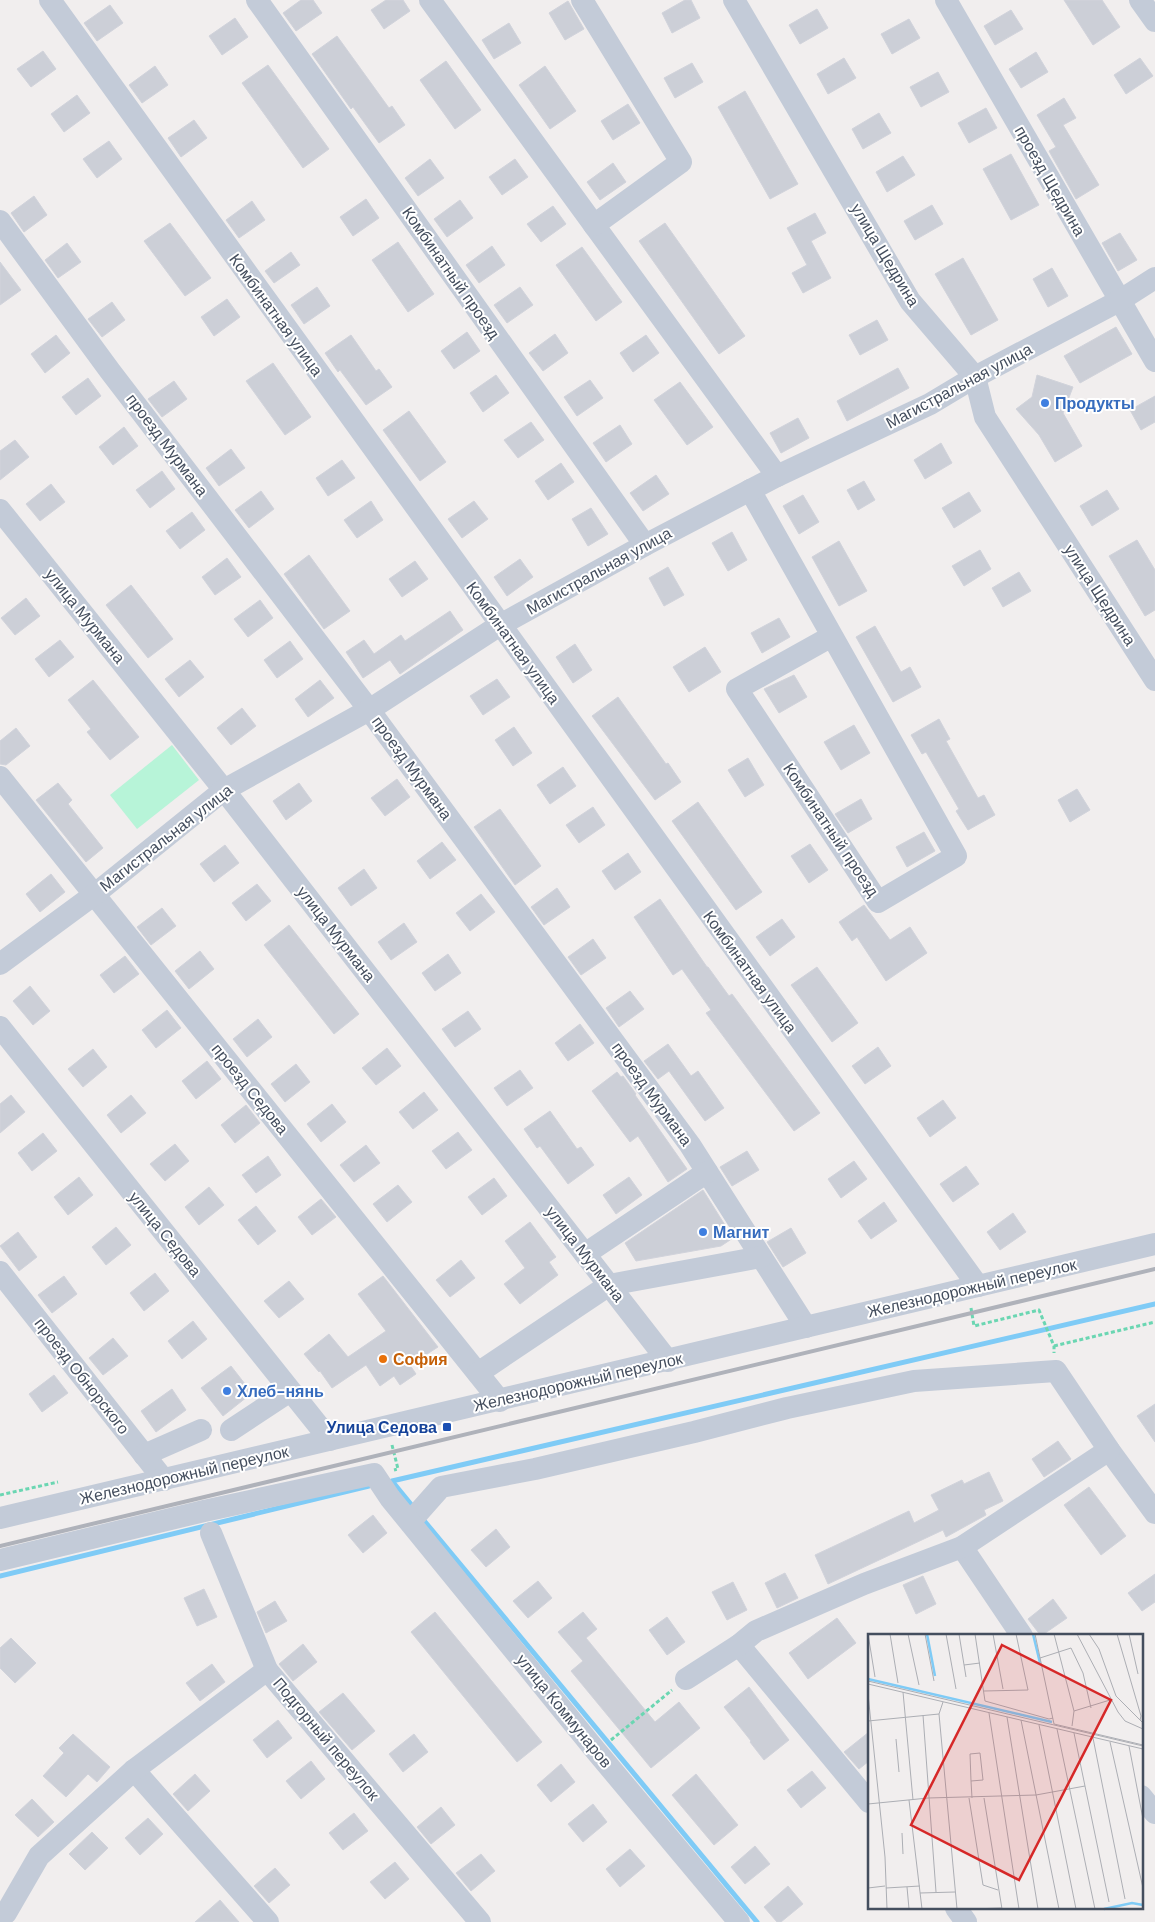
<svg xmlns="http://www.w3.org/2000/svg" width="1155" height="1922" font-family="'DM Sans',sans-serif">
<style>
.green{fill:#b7f4d8}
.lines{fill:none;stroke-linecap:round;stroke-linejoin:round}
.stream{stroke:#7fcbf6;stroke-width:5}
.building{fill:#cccfd7;stroke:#d1d3db}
.path{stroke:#6bd6b2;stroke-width:3;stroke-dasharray:4 2.5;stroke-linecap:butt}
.minor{stroke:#c3cbd8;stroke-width:22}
.rail{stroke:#afb2ba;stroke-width:4}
.shop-dot{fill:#3f7fe0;stroke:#fff;stroke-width:2}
.food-dot{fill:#e8710a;stroke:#fff;stroke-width:2}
.transit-dot{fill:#1a4fb4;stroke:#fff;stroke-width:2}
.labels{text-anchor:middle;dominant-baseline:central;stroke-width:4;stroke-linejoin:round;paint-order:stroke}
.street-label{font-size:16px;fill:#444e5e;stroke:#fff}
.shop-label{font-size:16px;font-weight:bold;fill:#366cbe;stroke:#fff;text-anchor:start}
.food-label{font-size:16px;font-weight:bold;fill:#c56008;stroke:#fff;text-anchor:start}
.transit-label{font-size:16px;font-weight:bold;fill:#164399;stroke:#fff;text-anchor:end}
.inset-river{fill:none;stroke:#7fcbf6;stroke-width:2.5}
.inset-road{fill:none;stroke:#acaeb4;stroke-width:1}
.view{fill:#d62828;fill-opacity:0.15;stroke:#d62828;stroke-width:2.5}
.inset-edge{fill:none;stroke:#444e5e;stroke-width:2.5}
</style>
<rect width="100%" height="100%" fill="#f1eeee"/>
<polygon class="green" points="172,745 199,780 137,829 110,795"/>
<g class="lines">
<g class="stream">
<path d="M414 1508 392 1481C646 1424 900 1363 1155 1304"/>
<polyline points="421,1517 757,1922"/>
<polyline points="0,1576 369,1486"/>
</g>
</g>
<g class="building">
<polygon points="301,0 313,0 322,13 296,31 283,13"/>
<polygon points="386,0 403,0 410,11 384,29 371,10"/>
<polygon points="685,0 691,0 700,18 672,33 662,13"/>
<polygon points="1064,0 1102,0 1120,27 1093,45"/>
<polygon points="568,1 584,29 565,40 549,13"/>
<polygon points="110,5 123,23 97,41 84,23"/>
<polygon points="817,9 828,28 800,44 789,25"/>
<polygon points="1011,10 1023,29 995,45 984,26"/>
<polygon points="235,18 248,37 222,55 209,36"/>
<polygon points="909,19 920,38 892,54 881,34"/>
<polygon points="509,23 521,43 494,59 482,40"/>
<polygon points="337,36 389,108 392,106 405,125 379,143 353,107 351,109 312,54"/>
<polygon points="43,51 56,69 31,87 17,69"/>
<polygon points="1036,52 1048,72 1021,88 1009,69"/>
<polygon points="844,58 856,78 828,94 817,74"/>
<polygon points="1140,58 1153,76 1126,94 1114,75"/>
<polygon points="446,61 481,110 455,129 420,80"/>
<polygon points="692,63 703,82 675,98 664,78"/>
<polygon points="268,65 329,149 303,168 242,83"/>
<polygon points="155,66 168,85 142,103 129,85"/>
<polygon points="545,66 576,111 550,129 519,85"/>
<polygon points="938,72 949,92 921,107 910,87"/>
<polygon points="745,91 798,184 770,199 718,107"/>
<polygon points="77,95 90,113 64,132 51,114"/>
<polygon points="1064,98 1076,118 1063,125 1099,185 1076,199 1049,151 1056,147 1037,115"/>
<polygon points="628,104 640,123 613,140 601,121"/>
<polygon points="986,108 997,128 969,143 958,123"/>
<polygon points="879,113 891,133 863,149 852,129"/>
<polygon points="194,120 207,138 181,157 168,138"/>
<polygon points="109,141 122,159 97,178 83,159"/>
<polygon points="1011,154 1039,205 1011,220 983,169"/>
<polygon points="903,156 915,175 887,192 876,172"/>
<polygon points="430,159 444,178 418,196 405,178"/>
<polygon points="515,159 528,177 502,195 489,177"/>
<polygon points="613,163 626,182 600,200 587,182"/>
<polygon points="34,196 47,215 24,232 11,213"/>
<polygon points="366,199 379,218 353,236 340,217"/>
<polygon points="460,200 473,218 447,237 434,219"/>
<polygon points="252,201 265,220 239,238 226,220"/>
<polygon points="932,205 943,224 915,240 904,221"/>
<polygon points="553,206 566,224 541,242 527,224"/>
<polygon points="815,213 826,233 811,241 831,278 803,293 792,273 807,265 787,228"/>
<polygon points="170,223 211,278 185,296 144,241"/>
<polygon points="665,223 745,336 719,354 639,241"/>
<polygon points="1120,233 1137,260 1118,271 1102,243"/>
<polygon points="398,242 434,294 408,312 372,260"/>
<polygon points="67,243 81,262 58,278 45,260"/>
<polygon points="492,246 505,265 479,283 466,265"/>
<polygon points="582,247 622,302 596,321 556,265"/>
<polygon points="291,252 300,265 274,283 265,271"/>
<polygon points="963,258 998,320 971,335 935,274"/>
<polygon points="0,262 21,290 0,305"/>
<polygon points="1052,268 1068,296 1048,307 1033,279"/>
<polygon points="317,287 330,306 304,324 291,305"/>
<polygon points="520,287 533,305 507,323 494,305"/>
<polygon points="227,299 240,317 214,336 201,317"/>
<polygon points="112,302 125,320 102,337 88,319"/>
<polygon points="877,320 888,340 860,355 849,335"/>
<polygon points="1116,327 1132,354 1080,383 1064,356"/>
<polygon points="467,332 480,351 454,369 441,351"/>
<polygon points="555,334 568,353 543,371 529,353"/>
<polygon points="56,335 70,353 45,373 31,354"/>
<polygon points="351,335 376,371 379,369 392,387 366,405 340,370 338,372 325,353"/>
<polygon points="646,335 659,353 633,372 620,353"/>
<polygon points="273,363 311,417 285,435 246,381"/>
<polygon points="898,368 909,388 847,421 837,401"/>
<polygon points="496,375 509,393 483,412 470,393"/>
<polygon points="1037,375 1073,387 1063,413 1082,446 1055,462 1039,435 1016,409 1032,397"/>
<polygon points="88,378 101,396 76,415 62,397"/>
<polygon points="590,380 603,398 577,416 564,397"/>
<polygon points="174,381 187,399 162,417 148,399"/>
<polygon points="680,382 713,427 687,445 654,400"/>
<polygon points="1155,396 1155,422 1141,430 1130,410"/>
<polygon points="409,411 446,462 420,481 383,430"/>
<polygon points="798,418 809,438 781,453 770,433"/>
<polygon points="531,422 544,440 518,458 504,440"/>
<polygon points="620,425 632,444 606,462 593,443"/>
<polygon points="124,427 138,446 113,465 99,447"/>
<polygon points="15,440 29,457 0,480 0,451"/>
<polygon points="941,443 952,463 925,479 914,460"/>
<polygon points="231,449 245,468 219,486 206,468"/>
<polygon points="342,460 355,478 328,496 316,478"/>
<polygon points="561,463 574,482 548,500 535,481"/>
<polygon points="162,471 175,489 150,508 136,490"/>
<polygon points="656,475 669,494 643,511 630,493"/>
<polygon points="864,481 875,500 858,510 847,490"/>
<polygon points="51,484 65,502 40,521 26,504"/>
<polygon points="1107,490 1119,509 1092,526 1080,506"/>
<polygon points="261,491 274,509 249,528 235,510"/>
<polygon points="969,492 981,511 954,528 942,508"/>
<polygon points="803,495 819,522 799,534 783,506"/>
<polygon points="371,501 383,520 357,538 344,520"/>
<polygon points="474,501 488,519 462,538 448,519"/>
<polygon points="591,508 608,534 588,546 572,519"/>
<polygon points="192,512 205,530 180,549 166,531"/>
<polygon points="732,532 747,560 728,571 712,543"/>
<polygon points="1137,540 1155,570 1155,610 1145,616 1109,556"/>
<polygon points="839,541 867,591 839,606 812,557"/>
<polygon points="980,550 991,569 964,586 952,566"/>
<polygon points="309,555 350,611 324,629 284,574"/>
<polygon points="227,558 241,577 215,595 202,577"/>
<polygon points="520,559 533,577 507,596 494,577"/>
<polygon points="415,561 428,579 402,597 389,579"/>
<polygon points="668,567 684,595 664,606 649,578"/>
<polygon points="1019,572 1031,591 1003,607 992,588"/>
<polygon points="131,585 173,639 148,658 106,605"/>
<polygon points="26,598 40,616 15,635 1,618"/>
<polygon points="260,600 273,618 248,637 234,619"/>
<polygon points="450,611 463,630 400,674 390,660 363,678 346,652 364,640 374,654 401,635 405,641"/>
<polygon points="779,618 790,637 762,653 751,633"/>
<polygon points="875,626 901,672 910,667 921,687 893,702 856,637"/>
<polygon points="60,640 74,657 49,677 35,659"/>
<polygon points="290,641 303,659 277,678 264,660"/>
<polygon points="575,644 592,670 573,683 556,657"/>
<polygon points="705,647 721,672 689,692 673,667"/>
<polygon points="190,660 204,677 179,697 165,679"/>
<polygon points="794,675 807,697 779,713 764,689"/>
<polygon points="497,679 510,697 483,715 470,696"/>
<polygon points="93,680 139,737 110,760 87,732 91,729 68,700"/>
<polygon points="320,680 334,698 308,717 295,699"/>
<polygon points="618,697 666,764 668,763 681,782 655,800 592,716"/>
<polygon points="242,708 256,726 231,745 217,728"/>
<polygon points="939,719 950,739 946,741 978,798 984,795 995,815 968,830 956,811 959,809 926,752 922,754 911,735"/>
<polygon points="854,725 870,753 841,770 824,742"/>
<polygon points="514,727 532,753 513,766 495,740"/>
<polygon points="16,728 30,746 6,765 0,764 0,741"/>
<polygon points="748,758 764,785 745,797 728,770"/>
<polygon points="563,767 576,786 550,804 537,785"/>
<polygon points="397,779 410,797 385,816 371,798"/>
<polygon points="58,783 72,800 68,804 103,848 86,862 36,800"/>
<polygon points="299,783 312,801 286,820 273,801"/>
<polygon points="1077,789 1090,810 1070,822 1058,800"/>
<polygon points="861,799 872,819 848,833 835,814"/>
<polygon points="698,802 762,892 736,910 672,821"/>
<polygon points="593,807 605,825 579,843 566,825"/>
<polygon points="500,809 541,866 515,885 474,827"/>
<polygon points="924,832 935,851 907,867 896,847"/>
<polygon points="442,842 456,860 430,879 417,861"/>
<polygon points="810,844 828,870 809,883 791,856"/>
<polygon points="225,845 239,863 214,882 200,864"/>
<polygon points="628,853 641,872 615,890 602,871"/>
<polygon points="364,869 377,888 351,906 338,888"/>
<polygon points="51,874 65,892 40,912 26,894"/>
<polygon points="257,884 271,901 246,921 232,903"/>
<polygon points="557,888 570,907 544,925 531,907"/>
<polygon points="481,894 495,912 470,931 456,913"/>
<polygon points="660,899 707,967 708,967 729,996 732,994 820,1113 794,1131 706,1013 711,1010 682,969 673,975 634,917"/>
<polygon points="864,905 890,940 910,927 927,953 886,981 857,937 852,941 839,922"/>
<polygon points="162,908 176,926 151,945 137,927"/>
<polygon points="782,919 795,937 770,956 756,937"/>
<polygon points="404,923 417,942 391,960 378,942"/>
<polygon points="289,925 359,1014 334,1034 264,945"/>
<polygon points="593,939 606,958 581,975 568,957"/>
<polygon points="200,951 214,969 189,989 175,971"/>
<polygon points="448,954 461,973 435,991 422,973"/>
<polygon points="125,956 139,974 114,993 100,975"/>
<polygon points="817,967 858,1023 832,1042 791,985"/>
<polygon points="30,986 50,1011 33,1025 13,1001"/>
<polygon points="630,991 644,1009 619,1027 606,1008"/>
<polygon points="167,1010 181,1028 156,1048 142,1030"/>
<polygon points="468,1011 481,1029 455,1047 442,1029"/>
<polygon points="258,1019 272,1037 247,1057 233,1039"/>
<polygon points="580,1024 594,1043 568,1061 555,1043"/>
<polygon points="668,1044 691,1076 698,1071 724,1108 705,1121 669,1071 658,1079 644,1061"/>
<polygon points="878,1047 891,1066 865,1084 852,1066"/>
<polygon points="387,1048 401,1066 376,1085 362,1068"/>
<polygon points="93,1049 107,1067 83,1087 68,1069"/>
<polygon points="207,1061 221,1079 196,1099 182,1081"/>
<polygon points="296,1064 310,1082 285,1102 271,1084"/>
<polygon points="520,1070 533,1088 507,1106 494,1088"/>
<polygon points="617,1072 621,1077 623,1076 636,1094 635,1095 687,1169 668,1182 638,1136 630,1142 592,1091"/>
<polygon points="424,1092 438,1110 413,1129 399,1112"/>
<polygon points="11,1095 25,1112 0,1133 0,1104"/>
<polygon points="131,1095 146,1113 121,1133 107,1115"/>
<polygon points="943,1100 956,1118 930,1137 917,1118"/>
<polygon points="332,1104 346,1122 321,1142 307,1124"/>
<polygon points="246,1105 260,1123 235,1143 221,1125"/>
<polygon points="550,1111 577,1149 581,1147 594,1165 568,1184 540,1146 537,1148 524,1129"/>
<polygon points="458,1132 472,1150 446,1169 432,1151"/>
<polygon points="43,1133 57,1151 32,1171 18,1153"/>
<polygon points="175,1144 189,1161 165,1181 150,1164"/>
<polygon points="366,1145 380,1163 354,1182 340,1165"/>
<polygon points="747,1151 759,1170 732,1186 720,1167"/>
<polygon points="268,1156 281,1175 256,1193 242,1175"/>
<polygon points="854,1161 867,1179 841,1198 828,1179"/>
<polygon points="966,1166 979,1184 953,1202 940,1184"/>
<polygon points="79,1177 93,1195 68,1215 54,1197"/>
<polygon points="629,1177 642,1195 616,1214 603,1195"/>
<polygon points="494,1178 507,1196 482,1215 468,1197"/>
<polygon points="398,1185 412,1202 387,1222 373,1204"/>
<polygon points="209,1187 224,1205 199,1225 185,1207"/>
<polygon points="703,1190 733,1238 721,1246 636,1261 625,1243"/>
<polygon points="321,1199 336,1217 312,1235 298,1217"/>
<polygon points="884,1202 897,1221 871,1239 858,1221"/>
<polygon points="256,1206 276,1231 258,1245 238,1220"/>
<polygon points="1013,1213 1026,1232 1000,1250 987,1232"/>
<polygon points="530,1222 556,1257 549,1262 558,1275 520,1304 504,1284 525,1268 505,1241"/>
<polygon points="116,1227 131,1245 106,1265 92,1247"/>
<polygon points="791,1228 806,1253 783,1267 767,1242"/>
<polygon points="18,1232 37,1257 19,1271 0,1246"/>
<polygon points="461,1260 475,1278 450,1297 436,1280"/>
<polygon points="155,1273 169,1291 144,1311 130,1293"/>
<polygon points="64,1276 77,1294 52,1313 38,1295"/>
<polygon points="383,1276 438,1347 410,1365 416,1374 400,1385 394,1376 380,1386 366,1365 332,1388 320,1371 319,1372 304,1354 329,1334 348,1357 386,1331 358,1294"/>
<polygon points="289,1281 304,1299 279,1318 264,1301"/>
<polygon points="193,1321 207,1339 182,1359 168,1341"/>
<polygon points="113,1338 128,1356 103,1375 89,1358"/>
<polygon points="231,1366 252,1393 223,1416 201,1388"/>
<polygon points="54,1375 68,1393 42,1412 29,1394"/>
<polygon points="172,1389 186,1410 156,1432 141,1411"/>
<polygon points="1155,1404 1155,1442 1137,1416"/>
<polygon points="1058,1441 1071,1459 1044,1477 1032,1459"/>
<polygon points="989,1472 1003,1501 984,1510 986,1515 946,1537 943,1530 828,1584 815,1555 909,1511 914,1523 939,1510 931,1495 962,1480 964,1484"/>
<polygon points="1089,1487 1126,1536 1101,1555 1064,1505"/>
<polygon points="373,1515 387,1533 363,1553 348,1535"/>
<polygon points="496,1529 510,1547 486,1567 471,1550"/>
<polygon points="785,1573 798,1598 777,1608 765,1583"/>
<polygon points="1155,1574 1155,1602 1142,1611 1128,1593"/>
<polygon points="923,1576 936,1604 916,1614 903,1585"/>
<polygon points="538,1581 552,1598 528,1618 513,1601"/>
<polygon points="733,1582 747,1610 727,1620 712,1592"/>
<polygon points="204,1589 217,1617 197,1626 184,1598"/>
<polygon points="1053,1599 1067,1618 1041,1636 1028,1619"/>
<polygon points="275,1601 287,1621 266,1633 257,1612"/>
<polygon points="435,1612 542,1742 517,1762 411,1632"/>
<polygon points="583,1612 597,1629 586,1638 655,1722 679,1702 700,1728 651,1768 571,1671 583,1661 558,1632"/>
<polygon points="667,1617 685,1642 667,1655 649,1630"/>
<polygon points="837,1618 856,1643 808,1679 789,1653"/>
<polygon points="11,1638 36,1663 15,1683 0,1668 0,1648"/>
<polygon points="303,1644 317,1662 293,1681 279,1664"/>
<polygon points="212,1664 225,1682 200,1701 186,1683"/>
<polygon points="749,1687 789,1740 764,1760 750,1742 751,1741 724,1707"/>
<polygon points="343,1693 375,1731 352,1750 319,1712"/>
<polygon points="278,1720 292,1738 267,1758 253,1740"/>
<polygon points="869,1732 869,1761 859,1769 844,1752"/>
<polygon points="73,1734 110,1767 97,1782 88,1774 66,1797 43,1776 64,1753 59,1748"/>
<polygon points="414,1734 428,1752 403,1772 389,1754"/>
<polygon points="311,1761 325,1779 301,1799 286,1781"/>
<polygon points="561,1764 575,1782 551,1802 537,1785"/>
<polygon points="812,1771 826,1788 801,1808 787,1790"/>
<polygon points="195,1774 210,1791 188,1811 173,1794"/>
<polygon points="696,1774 738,1825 714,1845 672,1795"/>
<polygon points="32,1799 54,1822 38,1837 15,1815"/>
<polygon points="593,1804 607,1822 583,1842 568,1824"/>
<polygon points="441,1807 455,1825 431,1844 417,1827"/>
<polygon points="354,1813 368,1831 343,1850 329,1833"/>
<polygon points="148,1818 163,1834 140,1855 125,1838"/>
<polygon points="92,1832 108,1848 85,1870 69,1854"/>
<polygon points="755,1846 770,1864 745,1884 731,1867"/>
<polygon points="630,1849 645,1866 620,1887 606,1869"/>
<polygon points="481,1854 495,1871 471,1891 456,1873"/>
<polygon points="395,1862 409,1879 385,1899 370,1882"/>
<polygon points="275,1868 290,1885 269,1903 254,1886"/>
<polygon points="788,1886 803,1904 781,1922 777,1922 764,1907"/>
<polygon points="220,1900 239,1922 195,1922"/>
</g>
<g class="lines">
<g class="path">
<polyline points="971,1308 974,1326 1039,1310 1054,1346 1054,1353"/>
<polyline points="1054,1346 1155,1322"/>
<polyline points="392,1445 398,1469 394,1470"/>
<polyline points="0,1495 58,1482"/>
<polyline points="611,1740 672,1690"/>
</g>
<g class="minor">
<polyline points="50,0 978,1286"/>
<polyline points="257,0 645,545"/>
<polyline points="430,0 777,476"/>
<polyline points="582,0 681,162 594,225"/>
<polyline points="734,0 910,301 975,377 985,417 1155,680"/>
<polyline points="946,0 1155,361"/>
<polyline points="1140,0 1155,21"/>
<polyline points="0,221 110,371 364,703 690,1145 806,1327"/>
<polyline points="750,490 956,856 878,902 737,689 832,636"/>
<polyline points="0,510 224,790 668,1361"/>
<polyline points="0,777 500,1401"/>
<polyline points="0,964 95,894 224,790 369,710 500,625 645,545 777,476 930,404 975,377 1119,301 1155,278"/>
<polyline points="0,1027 330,1440"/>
<polyline points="585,1254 707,1172"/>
<polyline points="0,1272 164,1480"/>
<polyline points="478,1373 609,1285 761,1257"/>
<polyline points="231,1430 290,1391"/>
<polyline points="144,1455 201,1430"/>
<polyline points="0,1518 1155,1244"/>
<polyline points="410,1522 441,1487 535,1469 694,1432 787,1408 914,1381 1056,1371 1109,1450 1155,1513"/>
<polyline points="211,1533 267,1670 480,1922"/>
<polyline points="962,1547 1022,1636"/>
<polyline points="0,1560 204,1511 374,1474 390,1498 596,1751 739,1922"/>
<polyline points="739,1645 869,1802"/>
<polyline points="686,1679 739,1645 756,1631 864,1584 962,1547 1109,1450"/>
<polyline points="134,1770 268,1922"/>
<polyline points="1141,1796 1155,1813"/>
<polyline points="956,1908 966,1922"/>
<polyline points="6,1913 39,1856 134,1770 267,1670"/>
</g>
<polyline class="rail" points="0,1546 1155,1269"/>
</g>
<g class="shop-dot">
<circle cx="1045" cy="403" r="5"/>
<circle cx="703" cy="1232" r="5"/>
<circle cx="227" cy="1391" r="5"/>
</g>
<circle class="food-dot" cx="383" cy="1359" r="5"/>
<rect class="transit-dot" x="442" y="1422" width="10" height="10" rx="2.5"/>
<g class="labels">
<g class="street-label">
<text transform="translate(1050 181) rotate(60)">проезд Щедрина</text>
<text transform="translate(885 255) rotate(59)">улица Щедрина</text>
<text transform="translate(451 273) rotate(55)">Комбинатный проезд</text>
<text transform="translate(276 315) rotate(54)">Комбинатная улица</text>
<text transform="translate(959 386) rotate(-28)">Магистральная улица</text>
<text transform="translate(167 445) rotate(53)">проезд Мурмана</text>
<text transform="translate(599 571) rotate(-29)">Магистральная улица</text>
<text transform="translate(1100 595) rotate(57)">улица Щедрина</text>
<text transform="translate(85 616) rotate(51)">улица Мурмана</text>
<text transform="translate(513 643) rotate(54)">Комбинатная улица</text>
<text transform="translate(412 768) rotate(54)">проезд Мурмана</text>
<text transform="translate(831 830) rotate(56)">Комбинатный проезд</text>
<text transform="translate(166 838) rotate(-38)">Магистральная улица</text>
<text transform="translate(336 934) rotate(52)">улица Мурмана</text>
<text transform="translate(750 972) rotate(54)">Комбинатная улица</text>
<text transform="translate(250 1089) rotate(51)">проезд Седова</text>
<text transform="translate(652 1094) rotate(54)">проезд Мурмана</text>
<text transform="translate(165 1234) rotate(51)">улица Седова</text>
<text transform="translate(585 1254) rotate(52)">улица Мурмана</text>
<text transform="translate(972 1288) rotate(-13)">Железнодорожный переулок</text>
<text transform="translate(82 1376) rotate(52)">проезд Обнорского</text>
<text transform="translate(578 1382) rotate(-13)">Железнодорожный переулок</text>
<text transform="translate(184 1475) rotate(-13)">Железнодорожный переулок</text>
<text transform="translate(564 1711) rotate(51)">улица Коммунаров</text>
<text transform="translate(326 1739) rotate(50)">Подгорный переулок</text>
</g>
<g class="shop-label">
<text x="1055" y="403">Продукты</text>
<text x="713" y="1232">Магнит</text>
<text x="237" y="1391">Хлеб-нянь</text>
</g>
<g class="food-label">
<text x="393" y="1359">София</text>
</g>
<g class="transit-label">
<text x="437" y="1427">Улица Седова</text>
</g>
</g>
<g transform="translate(868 1634)">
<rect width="275" height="275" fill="#f1eeee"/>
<path class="inset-river" d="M59 0 67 42M165 0 172 29M0 45 184 88M236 275 264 269 275 271"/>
<path class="inset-road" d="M0 0 7 43M22 0 30 49M40 0 51 51M57 0 66 47M78 0 88 55M91 0 98 43M107 0 117 67 181 85 185 84M125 0 135 55M167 0 186 90 275 111M186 0 206 77 204 92M209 0 250 78 257 87 275 95M221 0 231 15 248 62 275 89M249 0 273 82 272 86M261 0 270 40M172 24 203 14 215 39 223 74M96 31 112 29M0 47 275 112M0 50 275 115M116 57 160 56 148 0M35 58 45 166M0 60 17 223 19 275M75 68 71 80 89 275M206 77 242 66M121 79 151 275M55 81 68 258M139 83 170 275M153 86 191 275M0 87 71 80M171 91 208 275M189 95 227 275M206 99 241 268M225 104 257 265M28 105 31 138M242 108 275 254M261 112 275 185M103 147 115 146 112 119 102 120 103 147 104 164M101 164 115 251 130 256M116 164 134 275M41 166 54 275M0 170 60 164 168 161 217 152M34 199 35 220M39 253 41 275M0 254 17 252M18 254 52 252M52 259 87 258M102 275 134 274"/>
<path class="view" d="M134 11 243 66 151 246 43 191Z"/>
<rect width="275" height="275" class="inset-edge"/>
</g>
</svg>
